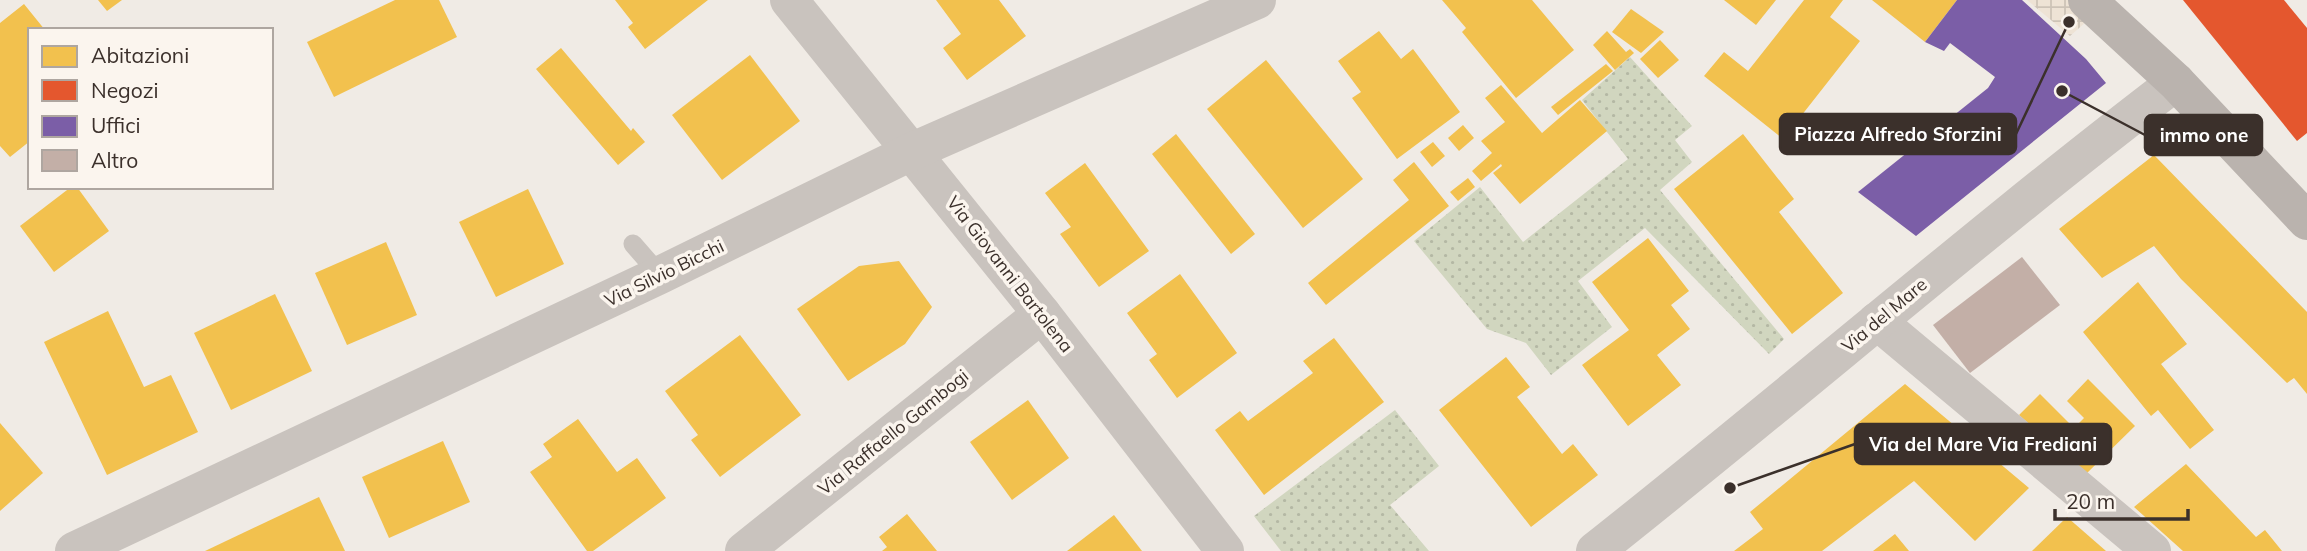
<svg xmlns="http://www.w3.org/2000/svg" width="2307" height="551" font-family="Mulish,sans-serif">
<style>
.grass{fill:url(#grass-dots)}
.plaza{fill:url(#plaza-grid)}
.homes{fill:#f2c14e}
.shops{fill:#e4572e}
.offices{fill:#7b5ea7}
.building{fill:#c3afa7}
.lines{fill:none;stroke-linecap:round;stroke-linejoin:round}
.service{stroke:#c9c3be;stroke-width:19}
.minor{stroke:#c9c3be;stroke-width:38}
.secondary{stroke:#bab3ae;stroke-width:38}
.labels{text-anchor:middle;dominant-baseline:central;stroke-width:7;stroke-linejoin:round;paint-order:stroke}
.street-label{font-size:18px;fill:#3b302b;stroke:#fbf5ee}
.leader{fill:none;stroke:#3b302b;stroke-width:2.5}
.callout-dot{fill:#3b302b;stroke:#fbf5ee;stroke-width:2.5}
.callout{fill:#3b302b;stroke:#3b302b;stroke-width:2.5}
.callout-label{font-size:19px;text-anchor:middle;font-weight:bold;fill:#fff}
</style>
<defs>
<pattern id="grass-dots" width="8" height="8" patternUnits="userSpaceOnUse" patternTransform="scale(1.75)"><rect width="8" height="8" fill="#d1d6bf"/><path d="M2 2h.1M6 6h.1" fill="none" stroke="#b4b8a4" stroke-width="1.8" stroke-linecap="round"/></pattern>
<pattern id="plaza-grid" width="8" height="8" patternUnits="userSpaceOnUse" patternTransform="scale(1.75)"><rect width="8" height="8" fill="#eee3d5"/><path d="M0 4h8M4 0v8" fill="none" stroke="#cdc3b7"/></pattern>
</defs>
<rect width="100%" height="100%" fill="#f0ebe5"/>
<g class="grass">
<polygon points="1630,57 1692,126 1675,140 1692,162 1660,190 1784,339 1769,354 1645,228 1578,281 1612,327 1551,375 1526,343 1487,329 1414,241 1480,187 1523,242 1628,159 1582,100"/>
<polygon points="1395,410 1439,466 1390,505 1429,551 1281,551 1254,516"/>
</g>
<polygon class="plaza" points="2027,0 2111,0 2070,36"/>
<g class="homes">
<polygon points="98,0 122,0 107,11"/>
<polygon points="395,0 439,0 457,37 334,97 307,42"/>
<polygon points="615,0 708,0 645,49 628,27 633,23"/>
<polygon points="936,0 999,0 1026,36 967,80 943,48 961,34"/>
<polygon points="1442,0 1532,0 1574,50 1516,98 1462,32 1466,28"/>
<polygon points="1724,0 1776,0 1756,25"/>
<polygon points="1804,0 1843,0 1830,17 1860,41 1783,139 1704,76 1724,52 1748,71"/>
<polygon points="1872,0 1957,0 1925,42"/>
<polygon points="24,4 45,30 30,30 30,141 10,157 0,146 0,23"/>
<polygon points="1631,9 1664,32 1641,53 1612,32"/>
<polygon points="1379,31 1401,59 1413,49 1460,112 1397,159 1352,98 1361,92 1338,61"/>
<polygon points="1607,31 1626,52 1630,49 1634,53 1615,70 1593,45"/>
<polygon points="1660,40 1679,60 1658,78 1640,59"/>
<polygon points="561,48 631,131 633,128 645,142 618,165 536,69"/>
<polygon points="750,55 800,121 722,180 672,115"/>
<polygon points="1266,60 1363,179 1303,228 1207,109"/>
<polygon points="1606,64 1613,71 1558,115 1551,107"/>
<polygon points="1501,85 1542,133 1580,100 1607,131 1520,204 1493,173 1502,166 1501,164 1481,181 1472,171 1492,153 1481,141 1505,122 1485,98"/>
<polygon points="1463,125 1474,138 1459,151 1448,138"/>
<polygon points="1176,134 1255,234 1231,254 1152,154"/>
<polygon points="1743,134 1794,199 1779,212 1843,293 1792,334 1674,189"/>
<polygon points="1433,142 1445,156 1432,167 1420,152"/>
<polygon points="2154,155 2307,312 2307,394 2294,378 2287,383 2181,279 2154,246 2102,278 2059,229"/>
<polygon points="1414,162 1449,206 1326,305 1308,283 1409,200 1393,180"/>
<polygon points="1085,163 1149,251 1099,287 1060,234 1071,227 1045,193"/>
<polygon points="1468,178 1475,187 1458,201 1450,192"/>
<polygon points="71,187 77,187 109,231 54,272 20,226"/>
<polygon points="528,189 564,264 496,297 459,222"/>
<polygon points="1648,238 1689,291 1671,305 1690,329 1657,355 1681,385 1628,426 1582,365 1629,330 1592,282"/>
<polygon points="386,242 417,315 347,345 315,273"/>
<polygon points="899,261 932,307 905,344 848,381 797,309 859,266"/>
<polygon points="1180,274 1237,353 1177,398 1149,360 1157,354 1127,313"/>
<polygon points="2138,282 2187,344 2161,364 2214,430 2190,449 2158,410 2151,416 2083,332"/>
<polygon points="275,294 312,371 231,410 194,333"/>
<polygon points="108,311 144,387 171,375 198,432 107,475 44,342"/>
<polygon points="740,335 801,415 720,477 691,440 698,435 665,391"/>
<polygon points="1334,338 1384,402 1264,495 1215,430 1240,411 1248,421 1313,373 1303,361"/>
<polygon points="1506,357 1530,387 1517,397 1562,454 1573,444 1598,475 1531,527 1439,410"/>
<polygon points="2088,379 2135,426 2086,474 2019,415 2040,394 2074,428 2084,418 2067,401"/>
<polygon points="1905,384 2029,488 1975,541 1914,481 1822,551 1734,551 1763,529 1750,512"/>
<polygon points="1028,400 1069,458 1012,500 970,442"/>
<polygon points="578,419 617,472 637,458 666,498 593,551 587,551 530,472 552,457 543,444"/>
<polygon points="0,423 43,473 0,511"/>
<polygon points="443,441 470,502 389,538 362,477"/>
<polygon points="2186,464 2256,537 2265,530 2282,551 2183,551 2134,507"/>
<polygon points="319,497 345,551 205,551"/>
<polygon points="907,514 937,551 882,551 887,547 879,537"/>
<polygon points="1114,515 1142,551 1067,551"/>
<polygon points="2067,517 2106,551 2032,551"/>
<polygon points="1895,534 1909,551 1873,551"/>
</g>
<polygon class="shops" points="2183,0 2284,0 2307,28 2307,133 2297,141"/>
<polygon class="offices" points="1957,0 2022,0 2086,59 2106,83 1916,236 1858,192 1988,88 1995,77 1950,43 1944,51 1925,42"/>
<polygon class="building" points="2022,257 2060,305 1970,373 1933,325"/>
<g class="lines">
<polyline class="service" points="633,244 660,275"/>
<g class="minor">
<polyline points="789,0 1042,314 1225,551"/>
<polyline points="1877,321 2152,551"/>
<polyline points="74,551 660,275 913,151 1257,0"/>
<polyline points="744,551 1042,314"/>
<path d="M1595 551C1790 397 1978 233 2176 82"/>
</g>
<polyline class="secondary" points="2087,0 2176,82 2307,221"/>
</g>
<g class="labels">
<g class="street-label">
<text transform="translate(664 273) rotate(-26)">Via Silvio Bicchi</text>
<text transform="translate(1010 274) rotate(52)">Via Giovanni Bartolena</text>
<text transform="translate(1884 315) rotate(-40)">Via del Mare</text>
<text transform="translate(893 432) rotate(-39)">Via Raffaello Gambogi</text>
</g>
</g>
<path class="leader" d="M2069 22L2016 134M2062 91L2145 135M1730 488L1855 444"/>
<g class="callout-dot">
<circle cx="2069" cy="22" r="7"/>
<circle cx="2062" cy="91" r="7"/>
<circle cx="1730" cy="488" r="7"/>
</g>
<g class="callout">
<rect x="1780" y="114" width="236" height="40" rx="7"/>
<rect x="2145" y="115" width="117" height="40" rx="7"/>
<rect x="1855" y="424" width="256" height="40" rx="7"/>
</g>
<g class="callout-label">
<text x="1898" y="141">Piazza Alfredo Sforzini</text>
<text x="2204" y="142">immo one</text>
<text x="1983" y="451">Via del Mare Via Frediani</text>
</g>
<rect x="28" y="28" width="245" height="161" fill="#fbf5ee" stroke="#aea6a0" stroke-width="2"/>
<rect x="42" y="46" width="35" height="21" fill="#f2c14e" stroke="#aea6a0" stroke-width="2"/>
<text x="91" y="63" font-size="21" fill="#3b302b">Abitazioni</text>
<rect x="42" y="80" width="35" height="21" fill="#e4572e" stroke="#aea6a0" stroke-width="2"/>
<text x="91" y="98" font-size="21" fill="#3b302b">Negozi</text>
<rect x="42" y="116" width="35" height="21" fill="#7b5ea7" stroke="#aea6a0" stroke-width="2"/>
<text x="91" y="133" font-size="21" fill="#3b302b">Uffici</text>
<rect x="42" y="150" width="35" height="21" fill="#c3afa7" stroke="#aea6a0" stroke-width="2"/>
<text x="91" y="168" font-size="21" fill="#3b302b">Altro</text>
<path d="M2055 509v10h133v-10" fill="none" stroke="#3b302b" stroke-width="3.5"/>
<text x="2066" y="509" font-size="21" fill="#3b302b" stroke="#fbf5ee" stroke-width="5" paint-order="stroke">20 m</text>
</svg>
